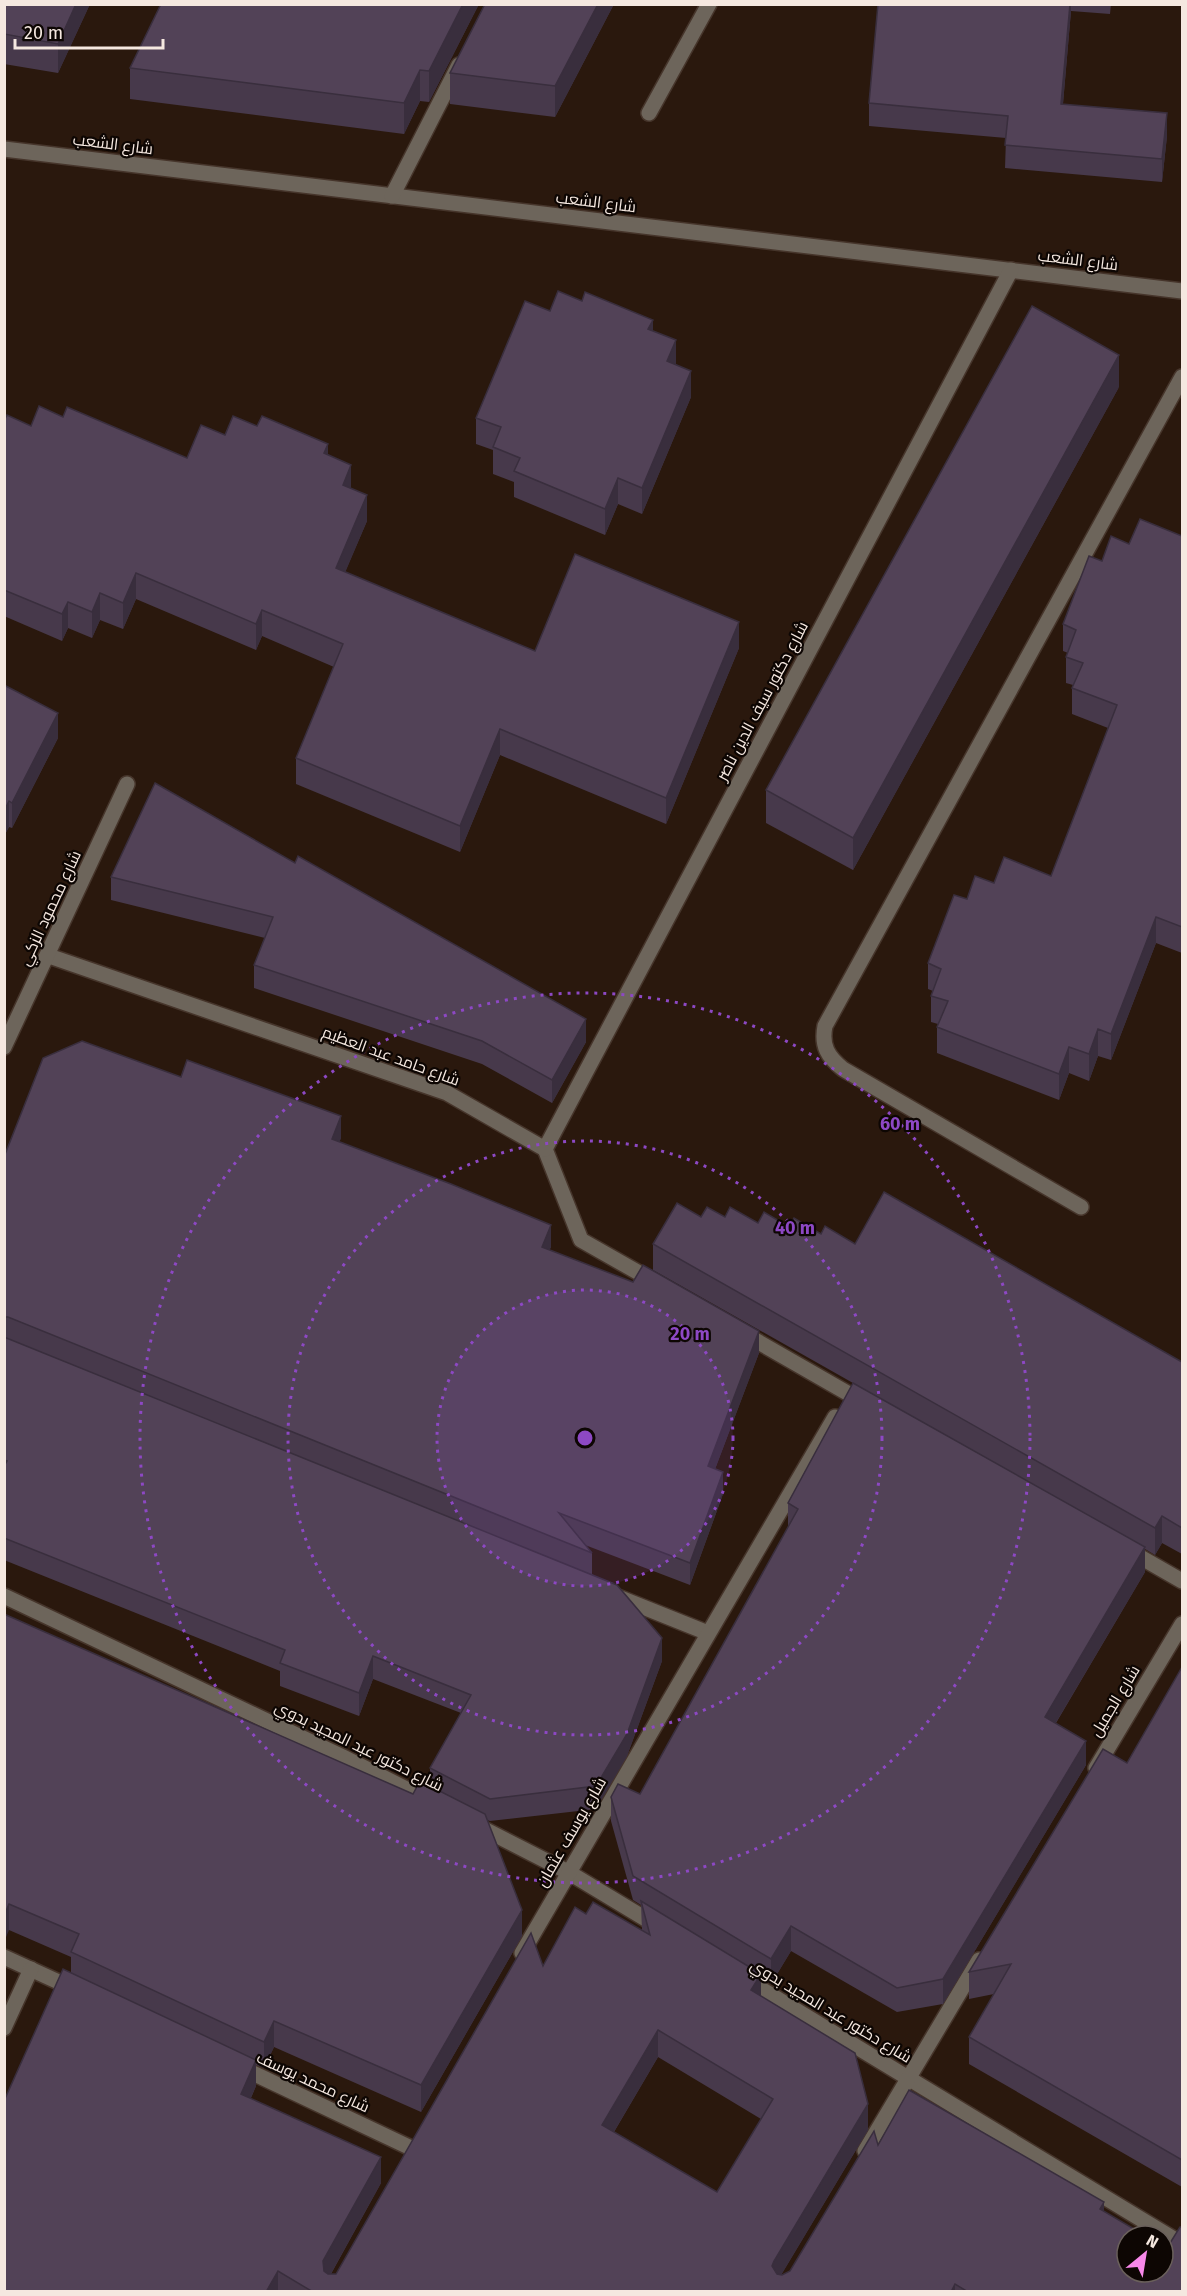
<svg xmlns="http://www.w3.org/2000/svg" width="1187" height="2296" font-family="'Fira Sans',Cairo,sans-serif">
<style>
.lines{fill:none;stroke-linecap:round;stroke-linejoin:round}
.lane-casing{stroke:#46352b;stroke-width:18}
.street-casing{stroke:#46352b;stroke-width:18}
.lane{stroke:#6d655b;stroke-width:15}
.street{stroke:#6d655b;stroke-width:15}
.wall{fill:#47394b;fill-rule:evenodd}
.shaded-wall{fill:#392e3d}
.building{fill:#524257;stroke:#392e3d;stroke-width:1.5;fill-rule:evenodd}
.ring{fill:none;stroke:#8d48c4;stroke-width:3;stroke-dasharray:3 6}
.labels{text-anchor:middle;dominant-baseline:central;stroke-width:4.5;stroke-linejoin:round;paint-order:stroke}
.street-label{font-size:16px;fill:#f5e8e0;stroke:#0d0603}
.centre{fill:#8d48c4;stroke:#0d0603;stroke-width:3}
.ring-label{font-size:18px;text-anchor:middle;font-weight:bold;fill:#8d48c4;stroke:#0d0603;stroke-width:4.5;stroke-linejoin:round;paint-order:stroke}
</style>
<rect width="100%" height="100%" fill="#2a180d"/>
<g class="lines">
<g class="lane-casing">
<polyline id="lane" points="649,113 709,4"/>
</g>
<g class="street-casing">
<g id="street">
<polyline points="4,149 1182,291"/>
<polyline points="392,196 459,65"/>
<polyline points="49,956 447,1093 545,1149 581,1240 655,1282"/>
<polyline points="4,1047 127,784"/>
<polyline points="545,1149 1011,270"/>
<path d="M1081 1207 843 1069C828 1057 821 1046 825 1026L1182 377"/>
<polyline points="741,1332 863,1402"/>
<polyline points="1128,1550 1182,1581"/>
<polyline points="613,1595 708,1633"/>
<polyline points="4,1596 343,1757 430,1801"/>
<polyline points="1096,1768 1182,1624"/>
<polyline points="476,1825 568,1872 659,1927"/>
<polyline points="522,1953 835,1417"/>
<polyline points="4,1957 74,1989"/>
<polyline points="743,1978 1182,2244"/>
<polyline points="4,2028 31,1969"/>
<polyline points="240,2067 411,2148"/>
<polyline points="865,2151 979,1960"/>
</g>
</g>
<use href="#lane" class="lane"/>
<use href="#street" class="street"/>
</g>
<g class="wall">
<polygon points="4,4 90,4 58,73 4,64"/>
<polygon points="479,4 429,102 420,101 404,134 130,99 130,68"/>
<polygon points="614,4 555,117 450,104 450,73"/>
<polygon points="878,4 1111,4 1110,14 1071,11 1063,104 1167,136 1162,182 1005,168 1006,138 869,126 869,103"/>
<polygon points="550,311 653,331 676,364 691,397 642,514 618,504 605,535 514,497 514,482 493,474 493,450 476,444 476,418"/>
<polygon points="1119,387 853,870 766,823 766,790"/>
<polygon points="63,417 187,458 225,435 257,426 328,455 351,489 367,521 345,572 535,651 739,648 666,824 500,755 460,852 296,784 296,758 334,667 262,636 256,650 136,599 123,629 100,620 92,638 68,628 62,641 4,616 4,421 31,426"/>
<polygon points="1182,536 1182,953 1156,943 1111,1060 1098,1056 1089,1081 1069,1073 1059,1100 937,1053 937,1027 938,1024 931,1022 931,996 933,991 928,989 928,963 967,899 994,883 1051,876 1108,728 1072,714 1072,688 1073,685 1066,683 1066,657 1068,653 1063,651 1063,624 1102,561 1129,544"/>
<polygon points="4,685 58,738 12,828 9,827 4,836"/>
<polygon points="155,783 586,1042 552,1103 482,1064 254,988 254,965 265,938 111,900 111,877"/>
<path d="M341 1138 339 1142 551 1247 549 1250 759 1353 715 1469 723 1494 690 1585 585 1545 592 1553V1574L662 1661 627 1756 596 1809 490 1821 487 1820 522 1936 421 2112 274 2047 264 2068 256 2065V2086L251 2098 381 2183 331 2274H336L543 1966 586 1914 642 1930 641 1905 633 1900 611 1821V1797L640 1794 788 1528V1503L853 1383 653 1270V1244L701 1217H725L758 1223 789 1227 821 1234 855 1244 1182 1362V1554L1162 1543 1155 1555 1145 1549V1572L1056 1723 1086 1765 943 2004 897 2012 791 1951 771 1984 761 1978V1996L868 2130 781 2275H782L790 2271 878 2145 1104 2211 1182 2292H4L71 1973V1957L9 1930 4 1614 413 1794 430 1786V1768L461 1713 373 1679 359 1716 280 1686V1671L4 1560V1157ZM658 2057 761 2119 717 2192 614 2132Z"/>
<polygon points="1182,1667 1182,2187 969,2064 969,2037 994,1994 969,1999 969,1972 1127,1763"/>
</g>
<g class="shaded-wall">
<polygon points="76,4 90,4 58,73 58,44"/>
<polygon points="463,4 479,4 429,102 429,71"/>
<polygon points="598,4 614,4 555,117 555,86"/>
<polygon points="1070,4 1071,4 1071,11 1061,126 1061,104"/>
<polygon points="420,70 420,101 404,134 404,103"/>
<polygon points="1167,113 1167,136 1162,182 1162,159"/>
<polygon points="653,320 653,346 648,329"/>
<polygon points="676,340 676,366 667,361"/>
<polygon points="1119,355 1119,387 853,870 853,838"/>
<polygon points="691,371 691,397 642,514 642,488"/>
<polygon points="328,444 328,470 324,453"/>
<polygon points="351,465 351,491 343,485"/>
<polygon points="618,478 618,504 605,535 605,509"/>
<polygon points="367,495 367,521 336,594 336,568"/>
<polygon points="136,573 136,599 123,629 123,603"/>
<polygon points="100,593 100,620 92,638 92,612"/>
<polygon points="68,602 68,628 62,641 62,614"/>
<polygon points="262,610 262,636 256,650 256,624"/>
<polygon points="739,622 739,648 666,824 666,798"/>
<polygon points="58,713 58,738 12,828 12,803"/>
<polygon points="500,729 500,755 460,852 460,826"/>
<polygon points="9,801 9,827 4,836 4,811"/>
<polygon points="1156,917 1156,943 1111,1060 1111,1034"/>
<polygon points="586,1019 586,1042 552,1103 552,1080"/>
<polygon points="1098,1029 1098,1056 1089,1081 1089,1054"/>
<polygon points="1069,1047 1069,1073 1059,1100 1059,1074"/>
<polygon points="341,1116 341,1138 332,1162 332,1139"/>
<polygon points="551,1225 551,1247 542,1269 542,1247"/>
<polygon points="759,1331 759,1353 708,1488 708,1466"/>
<polygon points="723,1472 723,1494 690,1585 690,1563"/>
<polygon points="1162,1516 1162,1543 1155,1555 1155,1528"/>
<polygon points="1145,1547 1145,1572 1045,1741 1045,1717"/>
<polygon points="662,1638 662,1661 627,1756 596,1809 596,1786"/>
<polygon points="373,1656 373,1679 359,1716 359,1693"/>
<polygon points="1086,1741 1086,1765 943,2004 943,1979"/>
<polygon points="9,1904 9,1930 4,1942 4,1916"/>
<polygon points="522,1910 522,1936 421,2112 421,2085"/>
<polygon points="791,1926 791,1951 771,1984 771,1959"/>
<polygon points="761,1974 761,2000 751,1990"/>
<polygon points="274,2021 274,2047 264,2068 264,2042"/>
<polygon points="658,2030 658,2057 602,2152 602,2125"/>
<polygon points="256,2060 256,2086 241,2120 241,2094"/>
<polygon points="868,2104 868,2130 774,2287 772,2266 774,2261"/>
<polygon points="381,2157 381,2183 323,2288 323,2261"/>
<polygon points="1104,2202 1104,2229 1100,2209"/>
<polygon points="278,2271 278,2292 266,2292"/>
<polygon points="955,2284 955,2292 951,2292"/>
</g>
<g class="building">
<polygon points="4,4 76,4 58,44 4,34"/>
<polygon points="161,4 463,4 429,71 420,70 404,103 130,68"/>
<polygon points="485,4 598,4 555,86 450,73"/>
<polygon points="878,4 1070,4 1061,104 1167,113 1162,159 1005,145 1008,116 869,103"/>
<polygon points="558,291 582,301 585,292 653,320 648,329 676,340 667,361 691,371 642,488 618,478 605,509 514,471 520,458 493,447 501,427 476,418 525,301 550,311"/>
<polygon points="1032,306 1119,355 853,838 766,790"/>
<polygon points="39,406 63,417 67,407 187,458 201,425 225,435 233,416 257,426 262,416 328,444 324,453 351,465 343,485 367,495 336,568 535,651 575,554 739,622 666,798 500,729 460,826 296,758 343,644 262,610 256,624 136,573 123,603 100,593 92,612 68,602 62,614 4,590 4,421 7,415 31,426"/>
<polygon points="1140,519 1182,536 1182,927 1156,917 1111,1034 1098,1029 1089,1054 1069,1047 1059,1074 937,1027 948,1001 931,996 941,969 928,963 954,895 967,899 975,876 994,883 1004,857 1051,876 1117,705 1072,688 1083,663 1066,657 1076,630 1063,624 1089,556 1102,561 1111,536 1129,544"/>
<polygon points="4,685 58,713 12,803 9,801 4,811"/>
<polygon points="155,783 295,863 298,856 586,1019 552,1080 482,1041 254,965 273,917 111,877"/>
<polygon points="82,1041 181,1077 187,1060 341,1116 332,1139 451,1184 551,1225 542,1247 633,1282 643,1265 759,1331 708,1466 723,1472 690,1563 559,1513 592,1553 8,1317 4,1317 4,1157 43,1058"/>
<polygon points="884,1192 1182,1362 1182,1528 1162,1516 1155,1528 653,1244 677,1203 701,1217 707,1207 725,1217 730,1207 758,1223 764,1212 789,1227 794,1218 821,1234 825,1226 855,1244"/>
<polygon points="4,1337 617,1585 662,1638 627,1734 596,1786 490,1799 430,1768 471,1695 373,1656 359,1693 280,1663 285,1650 4,1538 4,1466 7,1461 4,1460"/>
<polygon points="853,1383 1145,1547 1045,1717 1086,1741 943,1979 897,1988 791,1926 771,1959 633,1876 611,1797 618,1784 640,1794 798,1509 788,1503"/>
<polygon points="4,1614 413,1794 420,1781 485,1814 522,1910 421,2085 274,2021 264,2042 71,1952 79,1934 9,1904 4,1916"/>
<polygon points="1182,1667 1182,2160 969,2037 1011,1964 969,1972 1103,1749 1127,1763"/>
<path d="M641 1901 761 1974 751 1990 855 2053 868 2104 774 2261 772 2266 777 2274 782 2275 790 2271 874 2131 878 2145 909 2090 1104 2202 1100 2209 1146 2236H1127V2272H1163V2246L1167 2248 1180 2227H1182V2292H968L955 2284 951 2292H313L278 2271 266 2292H4V2101L63 1969 256 2060 241 2094 381 2157 323 2261 324 2271 328 2274H336L531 1933 543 1966 575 1907 586 1914 593 1902 650 1935ZM658 2030 773 2099 717 2192 602 2125Z"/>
</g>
<circle cx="585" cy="1438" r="148" fill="#8d48c4" fill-opacity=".12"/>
<g class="ring">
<circle cx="585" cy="1438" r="148"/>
<circle cx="585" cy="1438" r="297"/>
<circle cx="585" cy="1438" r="445"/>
</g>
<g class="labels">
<g class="street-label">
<text transform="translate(113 144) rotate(7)">شارع الشعب</text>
<text transform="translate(596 202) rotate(7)">شارع الشعب</text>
<text transform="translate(1078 260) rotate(7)">شارع الشعب</text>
<text transform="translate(762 701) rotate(-62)">شارع دكتور سيف الدين ناصر</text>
<text transform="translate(50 908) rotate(-65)">شارع محمود الزكي</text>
<text transform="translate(391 1056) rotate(20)">شارع حامد عبد العظيم</text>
<text transform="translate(1115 1701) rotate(-59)">شارع الجميل</text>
<text transform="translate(359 1746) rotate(26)">شارع دكتور عبد المجيد بدوي</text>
<text transform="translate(571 1832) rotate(-60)">شارع يوسف عثمان</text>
<text transform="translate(831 2011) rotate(31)">شارع دكتور عبد المجيد بدوي</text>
<text transform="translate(313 2082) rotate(25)">شارع محمد يوسف</text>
</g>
</g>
<circle cx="585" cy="1438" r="9" class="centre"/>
<g class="ring-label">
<text x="900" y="1130">60 m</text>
<text x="795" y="1234">40 m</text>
<text x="690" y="1340">20 m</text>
</g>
<rect width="1187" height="2296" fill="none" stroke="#f5e8e0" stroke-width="12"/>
<g transform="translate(1145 2254) rotate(30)"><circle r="28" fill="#0d0603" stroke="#6a605b" stroke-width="1.5"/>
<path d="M0-4.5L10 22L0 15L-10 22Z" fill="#f888ea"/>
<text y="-9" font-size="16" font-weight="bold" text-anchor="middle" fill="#f5e8e0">N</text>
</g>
<path d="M15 39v9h148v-9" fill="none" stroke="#f5e8e0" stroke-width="3"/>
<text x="24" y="39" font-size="18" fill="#f5e8e0" stroke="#0d0603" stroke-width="4.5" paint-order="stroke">20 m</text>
</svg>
